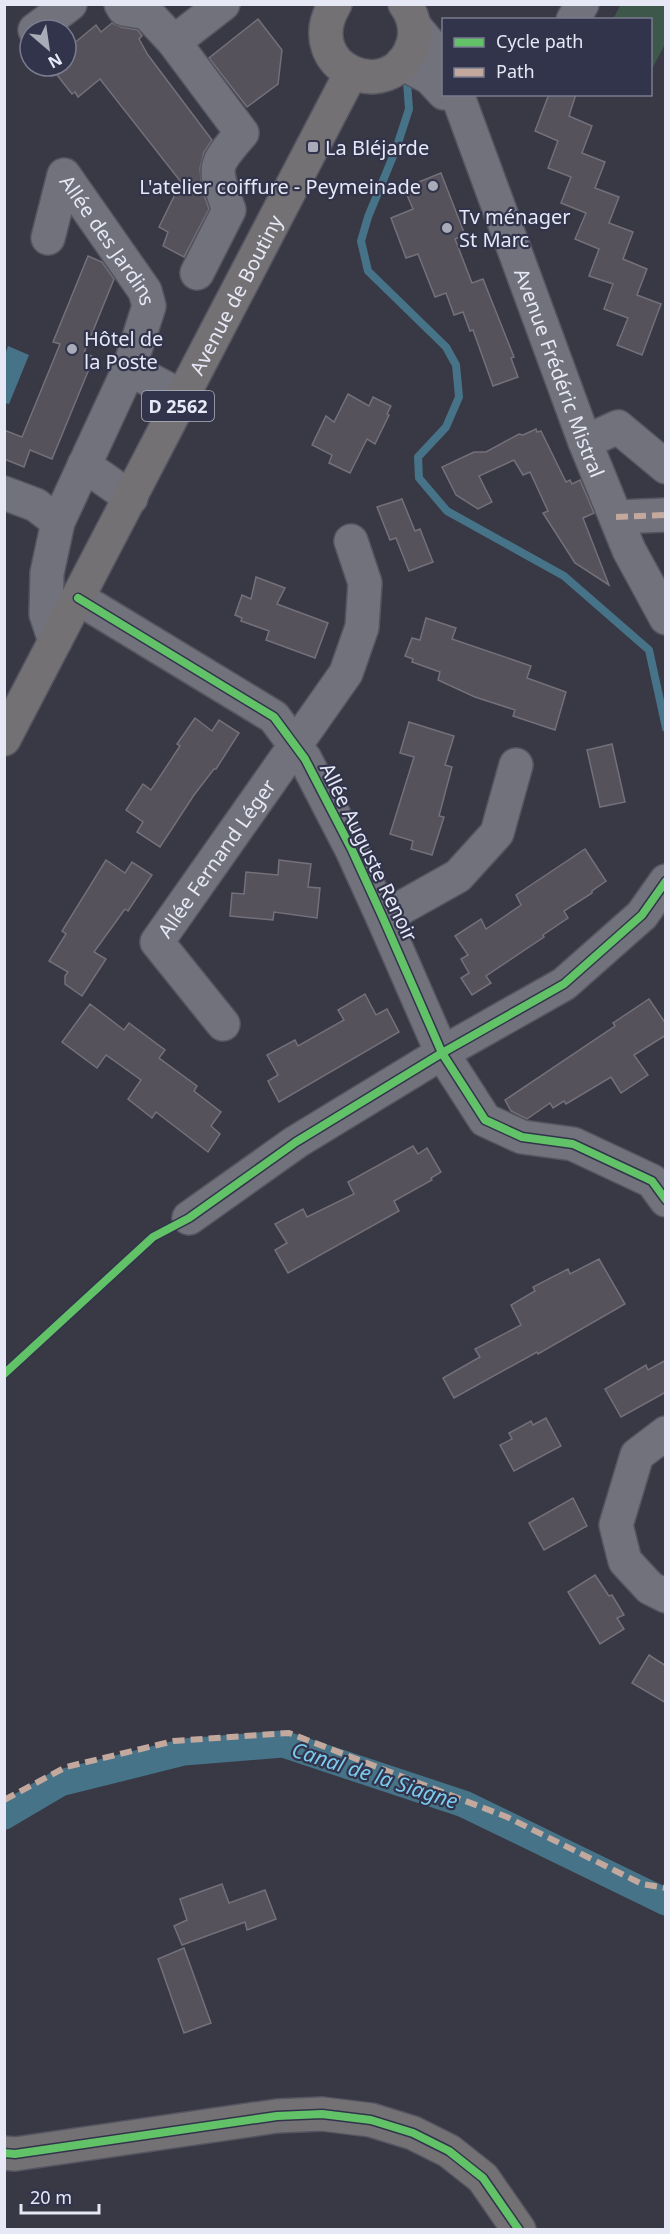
<svg xmlns="http://www.w3.org/2000/svg" width="670" height="2234" font-family="'Noto Sans',sans-serif">
<style>
.green{fill:#3e574b}
.water{fill:#477388}
.lines{fill:none;stroke-linecap:round;stroke-linejoin:round}
.stream{stroke:#477388;stroke-width:8}
.canal{stroke:#477388;stroke-width:27}
.building{fill:#56525c;stroke:#74707a;stroke-width:1.5}
.minor-casing{stroke:#545560;stroke-width:36}
.major-casing{stroke:#545560;stroke-width:36}
.minor{stroke:#71727c;stroke-width:33}
.major{stroke:#747174;stroke-width:33}
.quiet{stroke:#c3a89e;stroke-width:6;stroke-dasharray:12 6;stroke-linecap:butt}
.cycleway-casing{stroke:#32344b;stroke-width:11}
.cycleway{stroke:#61c268;stroke-width:8}
.poi-dot{fill:#a9abb8;stroke:#32344b;stroke-width:2}
.labels{text-anchor:middle;dominant-baseline:central;stroke-width:4.5;stroke-linejoin:round;paint-order:stroke}
.shield{fill:#32344b;stroke:#b0b2c3;stroke-width:1.5}
.shield-label{font-size:18px;font-weight:bold;fill:#e6e8f6}
.poi-label{font-size:20px;fill:#e6e8f6;stroke:#32344b;text-anchor:start}
.street-label{font-size:20px;fill:#e6e8f6;stroke:#32344b}
.water-label{font-size:21px;font-style:italic;fill:#7ccbef;stroke:#32344b}
</style>
<rect width="100%" height="100%" fill="#383945"/>
<polygon class="green" points="621,4 665,5 665,44 651,71 650,20 613,19"/>
<polygon class="water" points="8,346 29,355 9,404 4,403 5,355"/>
<g class="lines">
<polyline class="stream" points="407,82 409,109 396,149 368,217 361,241 368,271 446,347 456,365 459,397 446,427 418,457 419,478 447,511 564,576 649,650 666,728"/>
<polyline class="canal" points="4,1816 60,1783 184,1752 283,1744 464,1804 666,1902"/>
</g>
<g class="building">
<polygon points="258,19 282,50 278,84 247,107 209,58"/>
<polygon points="112,23 121,27 138,30 142,36 139,39 148,55 212,140 204,152 200,168 202,189 209,209 184,257 163,246 168,232 159,227 181,182 100,79 78,97 75,92 72,94 50,66 66,66 66,50 96,25 101,32"/>
<polygon points="549,94 576,94 569,116 592,126 582,153 605,162 595,188 619,197 609,223 633,232 623,259 647,269 637,295 661,304 642,355 617,345 628,318 604,309 613,284 589,276 599,249 575,239 586,213 561,203 571,177 548,168 558,141 535,131"/>
<polygon points="441,173 465,235 455,239 472,283 483,279 514,357 511,358 518,377 493,386 473,330 470,331 463,312 454,315 446,293 435,297 418,254 406,258 391,218 413,209 404,188"/>
<polygon points="88,256 102,262 114,279 84,353 94,357 52,459 30,450 24,467 4,459 4,430 22,437 60,344 53,342"/>
<polygon points="348,394 369,406 373,397 391,406 387,414 389,415 375,444 367,439 350,473 329,463 332,455 312,445 326,416 334,422"/>
<polygon points="536,429 537,432 541,431 566,482 570,480 572,484 580,480 594,513 583,518 609,585 575,563 543,513 548,511 530,472 523,475 514,460 479,476 492,502 478,509 456,495 442,467 474,452 486,452 519,434 523,435"/>
<polygon points="402,499 415,531 420,529 433,562 409,571 396,538 390,540 377,507"/>
<polygon points="256,577 285,588 277,604 328,623 315,658 266,640 269,631 241,621 242,618 235,615 242,595 251,599"/>
<polygon points="426,618 456,628 452,639 531,666 527,678 566,692 555,730 513,716 515,710 475,697 438,680 440,672 412,662 413,659 405,656 412,638 420,640"/>
<polygon points="195,718 212,731 219,720 239,733 216,769 214,769 194,795 160,847 137,832 143,822 126,810 143,784 151,790 180,746 177,744"/>
<polygon points="409,722 454,736 445,765 452,767 439,816 444,817 432,855 411,849 413,841 390,834 414,757 400,753"/>
<polygon points="612,744 625,802 600,807 587,750"/>
<polygon points="585,849 606,881 592,891 592,893 564,911 568,918 543,935 544,937 486,976 491,983 472,995 461,978 469,973 461,959 468,955 455,936 481,919 486,929 521,905 516,895"/>
<polygon points="106,860 125,873 132,862 152,875 128,911 125,909 94,952 106,959 82,996 65,984 65,976 68,972 49,961 66,934 62,931"/>
<polygon points="279,860 311,864 308,887 320,888 317,918 274,912 273,920 230,916 232,893 244,894 246,872 278,875"/>
<polygon points="365,994 376,1015 387,1009 399,1032 279,1102 268,1081 278,1075 267,1055 295,1040 298,1046 344,1020 338,1010"/>
<polygon points="649,999 666,1024 666,1035 634,1055 648,1075 621,1093 611,1077 566,1104 564,1101 553,1108 550,1103 527,1119 511,1111 505,1100 615,1026 613,1023"/>
<polygon points="90,1004 124,1030 129,1023 165,1050 159,1058 197,1086 194,1091 221,1112 211,1126 220,1134 208,1152 156,1112 152,1118 128,1099 141,1080 106,1055 97,1068 62,1042"/>
<polygon points="413,1146 418,1154 427,1148 441,1172 431,1178 432,1180 394,1201 399,1211 288,1273 275,1250 287,1243 275,1224 303,1209 307,1217 354,1194 348,1182"/>
<polygon points="599,1259 625,1304 538,1354 537,1352 454,1398 443,1378 480,1357 475,1349 521,1325 511,1305 535,1291 533,1287 568,1269 570,1274"/>
<polygon points="666,1360 666,1392 621,1417 605,1389 646,1365 648,1370"/>
<polygon points="546,1418 561,1446 514,1471 500,1445 512,1439 509,1433 531,1421 533,1425"/>
<polygon points="573,1498 587,1526 544,1550 529,1523"/>
<polygon points="595,1575 609,1596 612,1595 624,1615 617,1618 624,1629 600,1644 568,1592"/>
<polygon points="649,1655 666,1666 666,1703 632,1683"/>
<polygon points="222,1884 229,1903 265,1890 276,1919 247,1930 245,1922 182,1945 174,1926 187,1920 180,1899"/>
<polygon points="184,1948 211,2023 184,2033 158,1959"/>
</g>
<g class="lines">
<g class="minor-casing">
<g id="minor">
<polyline points="121,4 124,9 147,13 174,42 223,4"/>
<polyline points="573,20 582,4"/>
<polyline points="415,27 444,61"/>
<polyline points="35,30 70,4"/>
<path d="M174 42 242 133C211 168 214 167 229 210L197 273"/>
<polyline points="402,63 430,78 444,93"/>
<path id="s1" d="M457 94 585 442 629 550 666 618"/>
<path id="s2" d="M48 238 64 175 145 291 149 306 129 369"/>
<polyline points="585,442 618,427 666,467"/>
<polyline points="84,465 131,498"/>
<polyline points="4,493 36,505 58,522"/>
<polyline points="616,517 666,515"/>
<polyline points="78,598 274,717 305,759 352,850 383,918 442,1053 485,1120 522,1137 573,1144 652,1181 666,1200"/>
<polyline points="55,641 46,614 47,573 58,522 129,369 183,397"/>
<polyline points="383,918 458,876 497,833 516,765"/>
<path id="s3" d="M223 1024 157 942 346 673 362 627 365 583 351 541"/>
<polyline points="189,1218 296,1142 442,1053 564,984 642,915 666,881"/>
<polyline points="666,1433 637,1455 616,1525 625,1561 650,1588 666,1596"/>
</g>
</g>
<g class="major-casing">
<g id="major">
<path d="M335 4C296 69 393 108 413 44 417 30 413 15 405 4"/>
<path id="s4" d="M4 739 351 73"/>
<polyline points="4,2153 15,2154 277,2116 322,2114 371,2120 413,2133 449,2151 483,2178 519,2230"/>
</g>
</g>
<use href="#minor" class="minor"/>
<use href="#major" class="major"/>
<g class="quiet">
<polyline points="616,517 666,515"/>
<polyline points="4,1800 66,1767 174,1741 289,1733 507,1817 642,1884 666,1888"/>
</g>
<g class="cycleway-casing">
<g id="cycleway">
<polyline points="78,598 274,717 305,759 352,850 383,918 442,1053 485,1120 522,1137 573,1144 652,1181 666,1200"/>
<polyline points="4,1374 153,1237 189,1218 296,1142 442,1053 564,984 642,915 666,881"/>
<polyline points="4,2153 15,2154 277,2116 322,2114 371,2120 413,2133 449,2151 483,2178 519,2230"/>
</g>
</g>
<use href="#cycleway" class="cycleway"/>
</g>
<g class="poi-dot">
<rect x="307" y="141" width="12" height="12" rx="3"/>
<circle cx="433" cy="186" r="6"/>
<circle cx="447" cy="228" r="6"/>
<circle cx="72" cy="349" r="6"/>
</g>
<g class="labels">
<rect class="shield" x="142" y="391" width="72" height="30" rx="4.5"/>
<g class="shield-label">
<text x="178" y="406">D 2562</text>
</g>
<g class="poi-label">
<text x="325" y="147">La Bléjarde</text>
<text x="421" y="186" text-anchor="end">L'atelier coiffure - Peymeinade</text>
<text x="459" y="216">Tv ménager<tspan x="459" dy="23">St Marc</tspan></text>
<text x="84" y="338">Hôtel de<tspan x="84" dy="23">la Poste</tspan></text>
</g>
<g class="street-label">
<text stroke="none"><textPath href="#s2" startOffset="144">Allée des Jardins</textPath></text>
<text stroke="none"><textPath href="#s4" startOffset="501">Avenue de Boutiny</textPath></text>
<text stroke="none"><textPath href="#s1" startOffset="297">Avenue Frédéric Mistral</textPath></text>
<text transform="translate(369 852) rotate(64)">Allée Auguste Renoir</text>
<text stroke="none"><textPath href="#s3" startOffset="208">Allée Fernand Léger</textPath></text>
</g>
<g class="water-label">
<text transform="translate(375 1775) rotate(18)">Canal de la Siagne</text>
</g>
</g>
<rect width="670" height="2234" fill="none" stroke="#e6e8f6" stroke-width="12"/>
<rect x="442" y="18" width="210" height="78" fill="#32344b" stroke="#7a7c8f" stroke-width="1.5"/>
<rect x="454" y="38" width="30" height="9" fill="#61c268" stroke="#7a7c8f" stroke-width="1.5"/>
<text x="496" y="48" font-size="18" fill="#e6e8f6">Cycle path</text>
<rect x="454" y="68" width="30" height="9" fill="#c3a89e" stroke="#7a7c8f" stroke-width="1.5"/>
<text x="496" y="78" font-size="18" fill="#e6e8f6">Path</text>
<g transform="translate(48 48) rotate(151)"><circle r="28" fill="#32344b" stroke="#7a7c8f" stroke-width="1.5"/>
<path d="M0-4.5L10 22L0 15L-10 22Z" fill="#a9abb8"/>
<text y="-9" font-size="16" font-weight="bold" text-anchor="middle" fill="#e6e8f6">N</text>
</g>
<path d="M21 2204v9h78v-9" fill="none" stroke="#e6e8f6" stroke-width="3"/>
<text x="30" y="2204" font-size="18" fill="#e6e8f6" stroke="#32344b" stroke-width="4.5" paint-order="stroke">20 m</text>
</svg>
